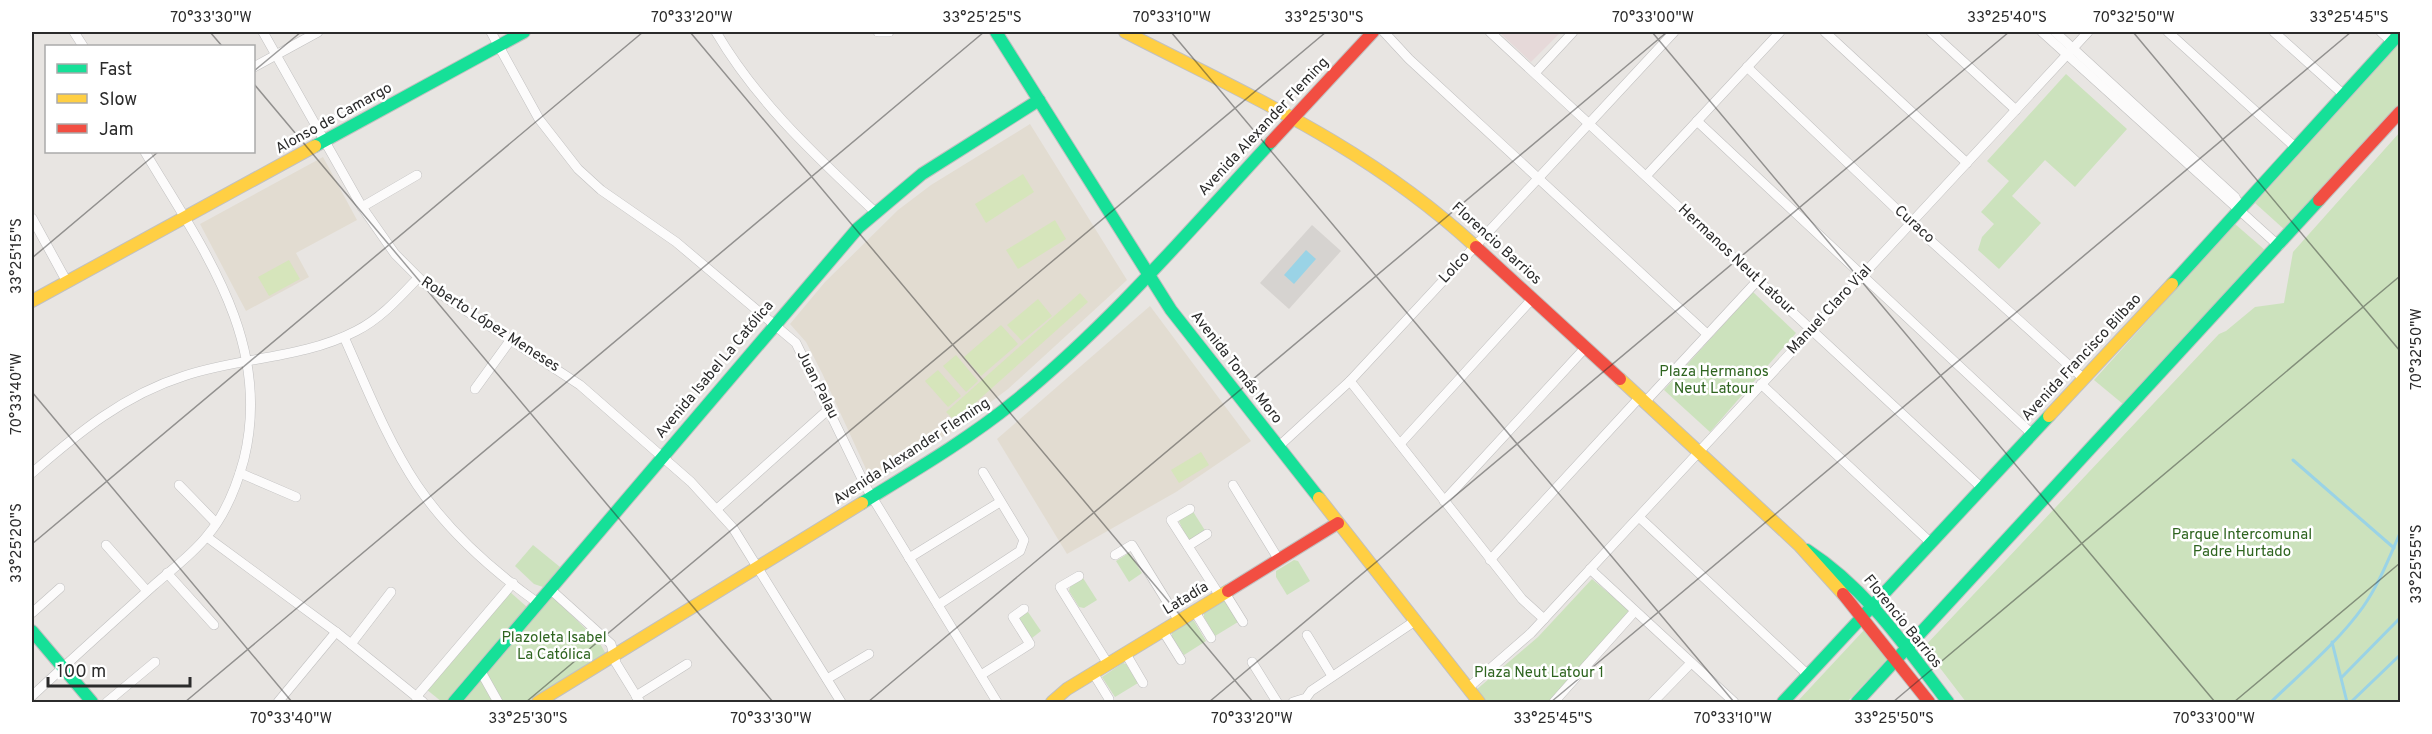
<svg xmlns="http://www.w3.org/2000/svg" width="2432" height="734" font-family="Overpass,sans-serif">
<style>
.education{fill:#e2dcd1}
.medical{fill:#e6d9d9}
.green{fill:#cce2bd}
.pitch{fill:#d6e5bb}
.plaza{fill:#d6d3d0}
.water{fill:#9ad3e6}
.lines{fill:none;stroke-linecap:round;stroke-linejoin:round}
.stream{stroke:#9ad3e6;stroke-width:3}
.street-casing{stroke:#c1c0c0;stroke-width:10}
.fast-casing{stroke:#c1c0c0;stroke-width:14}
.slow-casing{stroke:#c1c0c0;stroke-width:14}
.jam-casing{stroke:#c1c0c0;stroke-width:14}
.street{stroke:#fcfbfb;stroke-width:9}
.fast{stroke:#16e098;stroke-width:12}
.slow{stroke:#ffcf43;stroke-width:12}
.jam{stroke:#f24e42;stroke-width:12}
.ticks{fill:none;stroke:#2b2b2b;stroke-width:1.5;stroke-opacity:0.45}
.labels{text-anchor:middle;dominant-baseline:central;stroke-width:5;stroke-linejoin:round;paint-order:stroke}
.street-label{font-size:15px;fill:#2b2b2b;stroke:#fff}
.park-label{font-size:15px;fill:#2e641f;stroke:#fff}
.neatline{fill:none;stroke:#2b2b2b;stroke-width:2}
.ticks-label{font-size:15px;text-anchor:middle;fill:#2b2b2b}
</style>
<rect width="100%" height="100%" fill="#e8e5e2"/>
<g class="education">
<polygon points="1030,124 1127,280 1008,389 952,431 871,480 822,373 806,342 790,324 825,282 898,210 931,185"/>
<polygon points="323,157 357,220 296,253 309,277 246,311 200,224"/>
<polygon points="1150,306 1251,441 1176,492 1067,554 997,439"/>
</g>
<polygon class="medical" points="1499,32 1561,32 1531,62"/>
<g class="green">
<polygon points="2400,43 2400,104 2286,231 2255,203"/>
<polygon points="2066,74 2127,129 2075,187 2045,160 2012,196 2041,223 1999,269 1978,250 1982,237 1994,224 1981,212 2009,181 1987,161"/>
<polygon points="2400,132 2400,702 1966,702 1924,647 2219,334 2226,331 2255,307 2284,303 2293,252"/>
<polygon points="2235,224 2266,251 2123,404 2094,380"/>
<polygon points="1753,292 1796,333 1710,432 1664,390"/>
<polygon points="1192,510 1206,532 1192,540 1187,539 1178,519"/>
<polygon points="533,545 560,567 543,587 534,584 515,566"/>
<polygon points="1129,553 1142,573 1129,582 1116,561"/>
<polygon points="1294,560 1298,561 1310,581 1287,595 1276,577 1276,571"/>
<polygon points="1083,578 1097,600 1084,608 1079,607 1069,591 1070,587"/>
<polygon points="1592,579 1630,611 1551,702 1485,702 1476,690 1538,637"/>
<polygon points="510,592 527,607 447,702 442,702 426,689"/>
<polygon points="552,596 599,642 606,654 527,702 462,702"/>
<polygon points="1222,601 1226,602 1238,622 1215,636 1204,617 1204,612"/>
<polygon points="1028,612 1041,631 1032,638 1020,621 1020,616"/>
<polygon points="1190,620 1194,621 1206,641 1184,655 1172,637 1172,632"/>
<polygon points="1866,628 1889,657 1847,702 1797,702"/>
<polygon points="1123,663 1126,664 1138,683 1115,697 1102,677"/>
</g>
<g class="pitch">
<polygon points="1023,174 1034,192 986,223 975,204"/>
<polygon points="1055,220 1066,239 1018,269 1006,250"/>
<polygon points="289,260 300,279 269,296 258,277"/>
<polygon points="1080,293 1088,302 955,421 946,412"/>
<polygon points="1038,299 1052,316 1022,341 1007,325"/>
<polygon points="1001,325 1018,344 981,376 964,357"/>
<polygon points="956,355 978,381 966,392 943,366"/>
<polygon points="938,370 961,396 948,407 925,381"/>
<polygon points="1201,452 1209,465 1179,483 1171,470"/>
</g>
<polygon class="plaza" points="1312,225 1341,251 1289,309 1260,283"/>
<polygon class="water" points="1306,250 1316,259 1294,284 1284,275"/>
<g class="lines">
<g class="stream">
<polyline points="2293,460 2394,548"/>
<polyline points="2400,472 2400,487"/>
<polyline points="2332,642 2347,702"/>
<polyline points="2342,677 2400,618"/>
<path d="M2271 702C2302 672 2338 642 2363 607 2379 584 2389 558 2400 533"/>
<polyline points="2351,702 2400,655"/>
</g>
<g class="street-casing">
<g id="street">
<polyline points="74,32 83,46"/>
<polyline points="263,32 362,207 395,254 425,284 580,385 691,482 733,528 841,702"/>
<polyline points="491,32 539,119 578,169 601,190 676,242 796,343 866,487 997,702"/>
<path d="M716 32C757 102 815 155 874 211"/>
<polyline points="878,32 889,32"/>
<polyline points="1384,32 1409,59 1707,334"/>
<polyline points="1490,32 1982,488"/>
<polyline points="1825,32 1967,163"/>
<polyline points="1931,32 2016,110"/>
<polyline points="2042,32 2279,246"/>
<polyline points="2055,32 2235,197 2241,209"/>
<polyline points="2168,32 2296,148"/>
<polyline points="2274,32 2344,95"/>
<polyline points="2381,32 2392,42"/>
<polyline points="254,67 318,32"/>
<polyline points="1747,67 1911,223 2084,379"/>
<polyline points="1535,73 1573,32"/>
<polyline points="1697,121 2032,434"/>
<polyline points="1646,176 1780,32"/>
<polyline points="362,207 417,175"/>
<polyline points="32,218 67,282"/>
<path d="M344 337C366 386 387 440 417 485 448 531 493 571 538 603"/>
<polyline points="1350,381 1522,599 1544,619"/>
<polyline points="1761,384 1931,543"/>
<polyline points="475,389 512,338"/>
<polyline points="1645,402 1758,280"/>
<polyline points="1400,444 1533,298"/>
<polyline points="1278,447 1350,381 1674,32"/>
<path d="M32 473C78 433 124 395 184 376 240 357 302 359 356 331 380 319 399 298 418 278"/>
<polyline points="240,473 296,497"/>
<polyline points="179,485 216,523"/>
<polyline points="1233,485 1279,560"/>
<polyline points="1444,501 1586,347"/>
<polyline points="717,509 830,408"/>
<polyline points="1190,509 1171,520 1220,596"/>
<polyline points="1639,517 1808,675"/>
<polyline points="207,537 336,632 423,702"/>
<polyline points="106,545 147,591"/>
<polyline points="1188,546 1207,534"/>
<polyline points="1115,555 1132,545 1179,621"/>
<polyline points="909,558 1000,502"/>
<polyline points="1490,560 1640,397"/>
<polyline points="1590,569 1734,702"/>
<polyline points="167,573 214,625"/>
<polyline points="1079,576 1060,587 1108,664"/>
<polyline points="550,589 611,644 616,663 640,702"/>
<polyline points="1225,593 1243,622"/>
<polyline points="938,605 1020,551 1024,540 983,472"/>
<polyline points="1195,612 1211,638"/>
<polyline points="32,613 60,588"/>
<polyline points="1163,631 1181,660"/>
<polyline points="1307,635 1332,676"/>
<polyline points="351,644 391,592"/>
<polyline points="1126,654 1143,683"/>
<polyline points="1252,662 1277,702"/>
<polyline points="480,670 498,702"/>
<polyline points="1093,673 1109,699"/>
<polyline points="981,675 1030,644 1013,617 1024,609"/>
<polyline points="827,679 869,654"/>
<polyline points="1468,688 1531,633 2088,32"/>
<path d="M32 696C72 659 113 622 153 586 171 570 192 555 207 536 225 515 237 485 244 459 273 341 202 248 145 152"/>
<polyline points="636,696 687,664"/>
<polyline points="416,697 513,583"/>
<polyline points="107,702 155,662"/>
<polyline points="278,702 336,632"/>
<polyline points="1293,702 1306,698 1311,691 1415,621"/>
<polyline points="1554,702 1635,611"/>
<polyline points="1653,702 1691,663"/>
</g>
</g>
<g class="fast-casing">
<g id="fast">
<polyline points="996,32 1171,310 1319,498"/>
<polyline points="315,146 524,32"/>
<polyline points="2172,284 2400,33"/>
<path d="M862 503C914 471 967 440 1014 402 1109 325 1188 232 1271 142"/>
<path d="M1807 550C1867 589 1905 646 1948 702"/>
<polyline points="32,631 92,702"/>
<polyline points="454,702 858,228 922,174 1039,100"/>
<polyline points="1783,702 2049,416"/>
<polyline points="1857,702 2319,200"/>
</g>
</g>
<g class="slow-casing">
<g id="slow">
<path d="M1125 32C1252 97 1369 148 1476 247"/>
<polyline points="32,301 315,146"/>
<polyline points="1620,379 1799,545 1843,594"/>
<polyline points="2049,416 2172,284"/>
<polyline points="1319,498 1479,702"/>
<polyline points="538,702 862,503"/>
<polyline points="1052,702 1067,689 1228,591"/>
</g>
</g>
<g class="jam-casing">
<g id="jam">
<polyline points="1271,142 1373,32"/>
<polyline points="2319,200 2400,112"/>
<polyline points="1476,247 1620,379"/>
<polyline points="1228,591 1338,523"/>
<polyline points="1843,594 1929,702"/>
</g>
</g>
<use href="#street" class="street"/>
<use href="#fast" class="fast"/>
<use href="#slow" class="slow"/>
<use href="#jam" class="jam"/>
</g>
<path class="ticks" d="M210 32 222 46M690 32 1253 702M1171 32 1734 702M1652 32 2215 702M2133 32 2400 351M254 71 301 32M254 84 773 702M32 258 158 152M32 392 292 702M32 544 643 32M185 702 984 32M526 702 1326 32M868 702 1667 32M1209 702 2009 32M1551 702 2351 32M1893 702 2400 276M2234 702 2400 563"/>
<g class="labels">
<g class="street-label">
<text transform="translate(334 119) rotate(-29)">Alonso de Camargo</text>
<text transform="translate(1264 127) rotate(-47)">Avenida Alexander Fleming</text>
<text transform="translate(1914 225) rotate(42)">Curaco</text>
<text transform="translate(1496 244) rotate(42)">Florencio Barrios</text>
<text transform="translate(1736 260) rotate(43)">Hermanos Neut Latour</text>
<text transform="translate(1455 268) rotate(-47)">Lolco</text>
<text transform="translate(1830 310) rotate(-47)">Manuel Claro Vial</text>
<text transform="translate(490 325) rotate(33)">Roberto López Meneses</text>
<text transform="translate(2082 358) rotate(-47)">Avenida Francisco Bilbao</text>
<text transform="translate(1236 368) rotate(52)">Avenida Tomás Moro</text>
<text transform="translate(715 370) rotate(-50)">Avenida Isabel La Católica</text>
<text transform="translate(817 385) rotate(63)">Juan Palau</text>
<text transform="translate(912 452) rotate(-33)">Avenida Alexander Fleming</text>
<text transform="translate(1186 599) rotate(-31)">Latadía</text>
<text transform="translate(1902 622) rotate(51)">Florencio Barrios</text>
</g>
<g class="park-label">
<text x="1714" y="372">Plaza Hermanos<tspan x="1714" dy="17">Neut Latour</tspan></text>
<text x="2242" y="535">Parque Intercomunal<tspan x="2242" dy="17">Padre Hurtado</tspan></text>
<text x="554" y="638">Plazoleta Isabel<tspan x="554" dy="17">La Católica</tspan></text>
<text x="1539" y="673">Plaza Neut Latour 1</text>
</g>
</g>
<rect width="2432" height="734" fill="none" stroke="#ffffff" stroke-width="66"/>
<rect x="45" y="45" width="210" height="108" fill="#ffffff" stroke="#aaaaaa" stroke-width="1.5"/>
<rect x="57" y="64" width="30" height="9" fill="#16e098" stroke="#aaaaaa" stroke-width="1.5"/>
<text x="99" y="75" font-size="18" fill="#2b2b2b">Fast</text>
<rect x="57" y="94" width="30" height="9" fill="#ffcf43" stroke="#aaaaaa" stroke-width="1.5"/>
<text x="99" y="105" font-size="18" fill="#2b2b2b">Slow</text>
<rect x="57" y="124" width="30" height="9" fill="#f24e42" stroke="#aaaaaa" stroke-width="1.5"/>
<text x="99" y="135" font-size="18" fill="#2b2b2b">Jam</text>
<path d="M48 677v9h142v-9" fill="none" stroke="#2b2b2b" stroke-width="3"/>
<text x="57" y="677" font-size="18" fill="#2b2b2b" stroke="#ffffff" stroke-width="4.5" paint-order="stroke">100 m</text>
<rect x="33" y="33" width="2366" height="668" class="neatline"/>
<g class="ticks-label">
<text x="211" y="22">70°33'30"W</text>
<text x="692" y="22">70°33'20"W</text>
<text x="982" y="22">33°25'25"S</text>
<text x="1172" y="22">70°33'10"W</text>
<text x="1324" y="22">33°25'30"S</text>
<text x="1653" y="22">70°33'00"W</text>
<text x="2007" y="22">33°25'40"S</text>
<text x="2134" y="22">70°32'50"W</text>
<text x="2349" y="22">33°25'45"S</text>
<text transform="translate(16 256) rotate(-90)" y="5">33°25'15"S</text>
<text transform="translate(2416 349) rotate(-90)" y="5">70°32'50"W</text>
<text transform="translate(16 394) rotate(-90)" y="5">70°33'40"W</text>
<text transform="translate(16 543) rotate(-90)" y="5">33°25'20"S</text>
<text transform="translate(2416 564) rotate(-90)" y="5">33°25'55"S</text>
<text x="291" y="723">70°33'40"W</text>
<text x="528" y="723">33°25'30"S</text>
<text x="771" y="723">70°33'30"W</text>
<text x="1252" y="723">70°33'20"W</text>
<text x="1553" y="723">33°25'45"S</text>
<text x="1733" y="723">70°33'10"W</text>
<text x="1894" y="723">33°25'50"S</text>
<text x="2214" y="723">70°33'00"W</text>
</g>
</svg>
